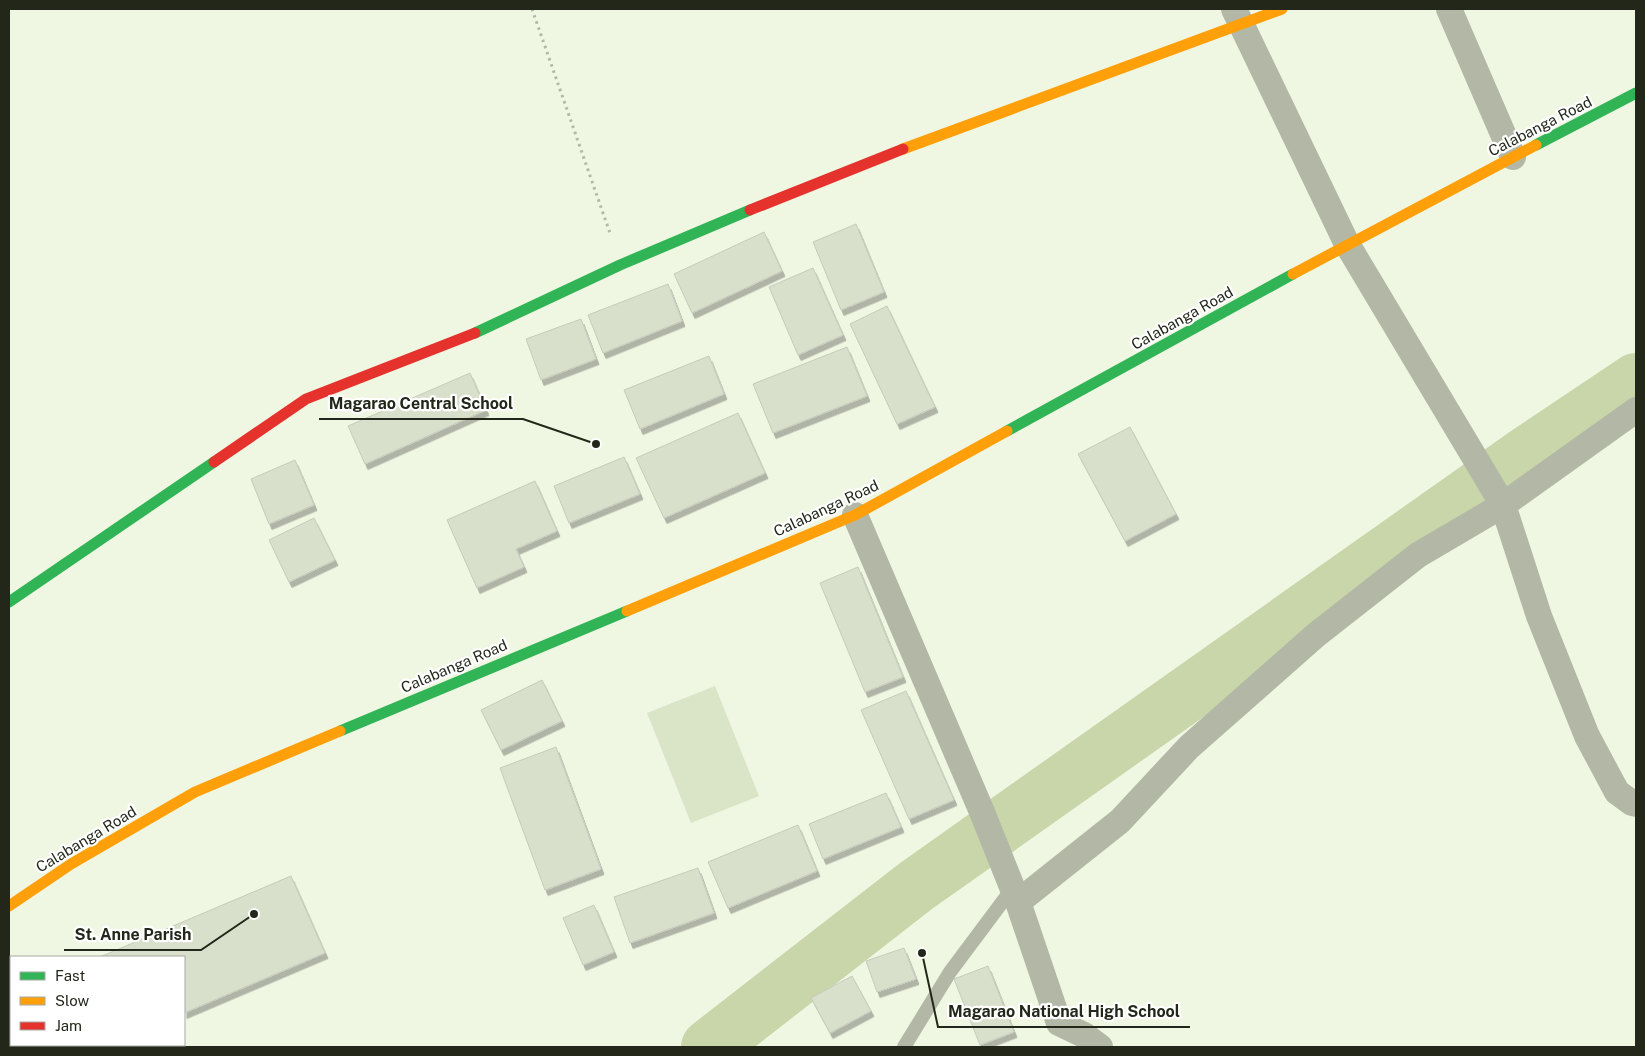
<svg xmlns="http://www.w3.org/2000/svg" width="1645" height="1056" font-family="'Public Sans',sans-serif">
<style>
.green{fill:#dae4c7}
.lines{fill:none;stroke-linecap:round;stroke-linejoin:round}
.river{stroke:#c8d6a9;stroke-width:56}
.building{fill:#d8dfcb;stroke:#c6cbbc;filter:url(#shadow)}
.path{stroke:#b3b7a8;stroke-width:3;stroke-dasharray:2.5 4;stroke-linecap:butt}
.lane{stroke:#b3b8a6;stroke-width:14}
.street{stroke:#b3b8a6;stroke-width:26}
.fast{stroke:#30b455;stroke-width:11}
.slow{stroke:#ff9f0a;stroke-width:11}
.jam{stroke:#e5322d;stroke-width:11}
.labels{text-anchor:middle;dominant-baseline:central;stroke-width:4.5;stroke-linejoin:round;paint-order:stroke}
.street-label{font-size:15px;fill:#23271a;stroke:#fff}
.leader{fill:none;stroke:#23271a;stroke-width:2}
.callout-dot{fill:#23271a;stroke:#fff;stroke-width:2}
.callout-label{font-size:16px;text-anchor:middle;font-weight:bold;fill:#23271a;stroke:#fff;stroke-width:4.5;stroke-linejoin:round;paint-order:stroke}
</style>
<defs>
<filter id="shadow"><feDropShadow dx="3" dy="5.5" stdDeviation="0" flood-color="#0004"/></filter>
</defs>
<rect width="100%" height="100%" fill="#eff6e2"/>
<polygon class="green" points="715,686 759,796 691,823 647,713"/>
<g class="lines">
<polyline class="river" points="709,1047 916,886 1524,456 1636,381"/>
</g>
<g class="building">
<polygon points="856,224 884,292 841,310 813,242"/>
<polygon points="764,232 782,271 692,313 674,274"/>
<polygon points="813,268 843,335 798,355 769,287"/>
<polygon points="668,284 682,321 603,353 588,315"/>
<polygon points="887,306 935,407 897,424 850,324"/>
<polygon points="581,319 596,359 541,380 526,339"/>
<polygon points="847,347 867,396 773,433 753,384"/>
<polygon points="709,356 724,394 640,429 624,390"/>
<polygon points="470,373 486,410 365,464 348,426"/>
<polygon points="738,413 765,473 664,518 636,458"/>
<polygon points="1130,427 1176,514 1125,541 1078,454"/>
<polygon points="624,457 640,494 569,523 554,486"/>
<polygon points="295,460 314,505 269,524 251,479"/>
<polygon points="535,481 557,531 516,549 524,567 477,588 447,520"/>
<polygon points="314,518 335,560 289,582 269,540"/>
<polygon points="858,567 903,677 865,692 820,583"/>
<polygon points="542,680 562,721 501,750 481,710"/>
<polygon points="906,691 954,800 909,819 861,710"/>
<polygon points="556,747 601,869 545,890 500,768"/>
<polygon points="886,793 901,827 823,859 809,824"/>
<polygon points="798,825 817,871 728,908 708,862"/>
<polygon points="698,868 714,913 630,943 614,897"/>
<polygon points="291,876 325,953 184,1013 184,957 100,957"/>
<polygon points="594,905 614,952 583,965 563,918"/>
<polygon points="904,948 916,979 877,992 866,961"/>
<polygon points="988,966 1014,1032 980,1045 954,979"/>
<polygon points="852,976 871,1011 830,1033 811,998"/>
<polygon points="33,1045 110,1045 104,1047 34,1047"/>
</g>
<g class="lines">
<polyline class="path" points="532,9 611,236"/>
<polyline class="lane" points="904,1047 950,972 1012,889"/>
<g class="street">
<polyline points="1234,9 1347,244 1503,505 1539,616 1587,736 1617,792 1632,803 1636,804"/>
<polyline points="1449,9 1513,157"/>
<polyline points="855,515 982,812 1018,902 1059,1023 1084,1035 1100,1047"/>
<polyline points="1018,902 1120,821 1189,747 1316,635 1418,555 1503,505 1636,410"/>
</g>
<g class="fast">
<polyline points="1536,145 1636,93"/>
<polyline points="475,333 620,265 750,210"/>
<polyline points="1007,431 1293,274"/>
<polyline points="9,602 214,462"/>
<polyline points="340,731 627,611"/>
</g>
<g class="slow">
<polyline points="903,149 1282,9"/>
<polyline points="1293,274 1536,145"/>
<polyline points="627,611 855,515 1007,431"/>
<polyline points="9,906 71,864 195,792 340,731"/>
</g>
<g class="jam">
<polyline points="750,210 903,149"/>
<polyline points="214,462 306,399 475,333"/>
</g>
</g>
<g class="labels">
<g class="street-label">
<text transform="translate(1540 126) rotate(-27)">Calabanga Road</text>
<text transform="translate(1182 318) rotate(-29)">Calabanga Road</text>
<text transform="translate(826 508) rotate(-25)">Calabanga Road</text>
<text transform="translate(454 666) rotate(-23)">Calabanga Road</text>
<text transform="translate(86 839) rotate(-31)">Calabanga Road</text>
</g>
</g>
<path class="leader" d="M596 444L523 419H319M254 914L201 950H64M922 953L938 1027H1190"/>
<g class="callout-dot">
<circle cx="596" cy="444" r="5"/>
<circle cx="254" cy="914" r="5"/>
<circle cx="922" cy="953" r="5"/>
</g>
<g class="callout-label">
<text x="421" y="409">Magarao Central School</text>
<text x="133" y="940">St. Anne Parish</text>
<text x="1064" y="1017">Magarao National High School</text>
</g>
<rect width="1645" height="1056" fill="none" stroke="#23271a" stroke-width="20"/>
<rect x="10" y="956" width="175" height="90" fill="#ffffff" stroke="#a7a9a3"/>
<rect x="20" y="972" width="25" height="8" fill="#30b455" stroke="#a7a9a3"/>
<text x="55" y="981" font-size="15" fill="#23271a">Fast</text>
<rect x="20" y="997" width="25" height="8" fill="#ff9f0a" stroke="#a7a9a3"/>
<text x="55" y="1006" font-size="15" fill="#23271a">Slow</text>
<rect x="20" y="1022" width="25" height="8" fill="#e5322d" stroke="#a7a9a3"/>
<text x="55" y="1031" font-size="15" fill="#23271a">Jam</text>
</svg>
